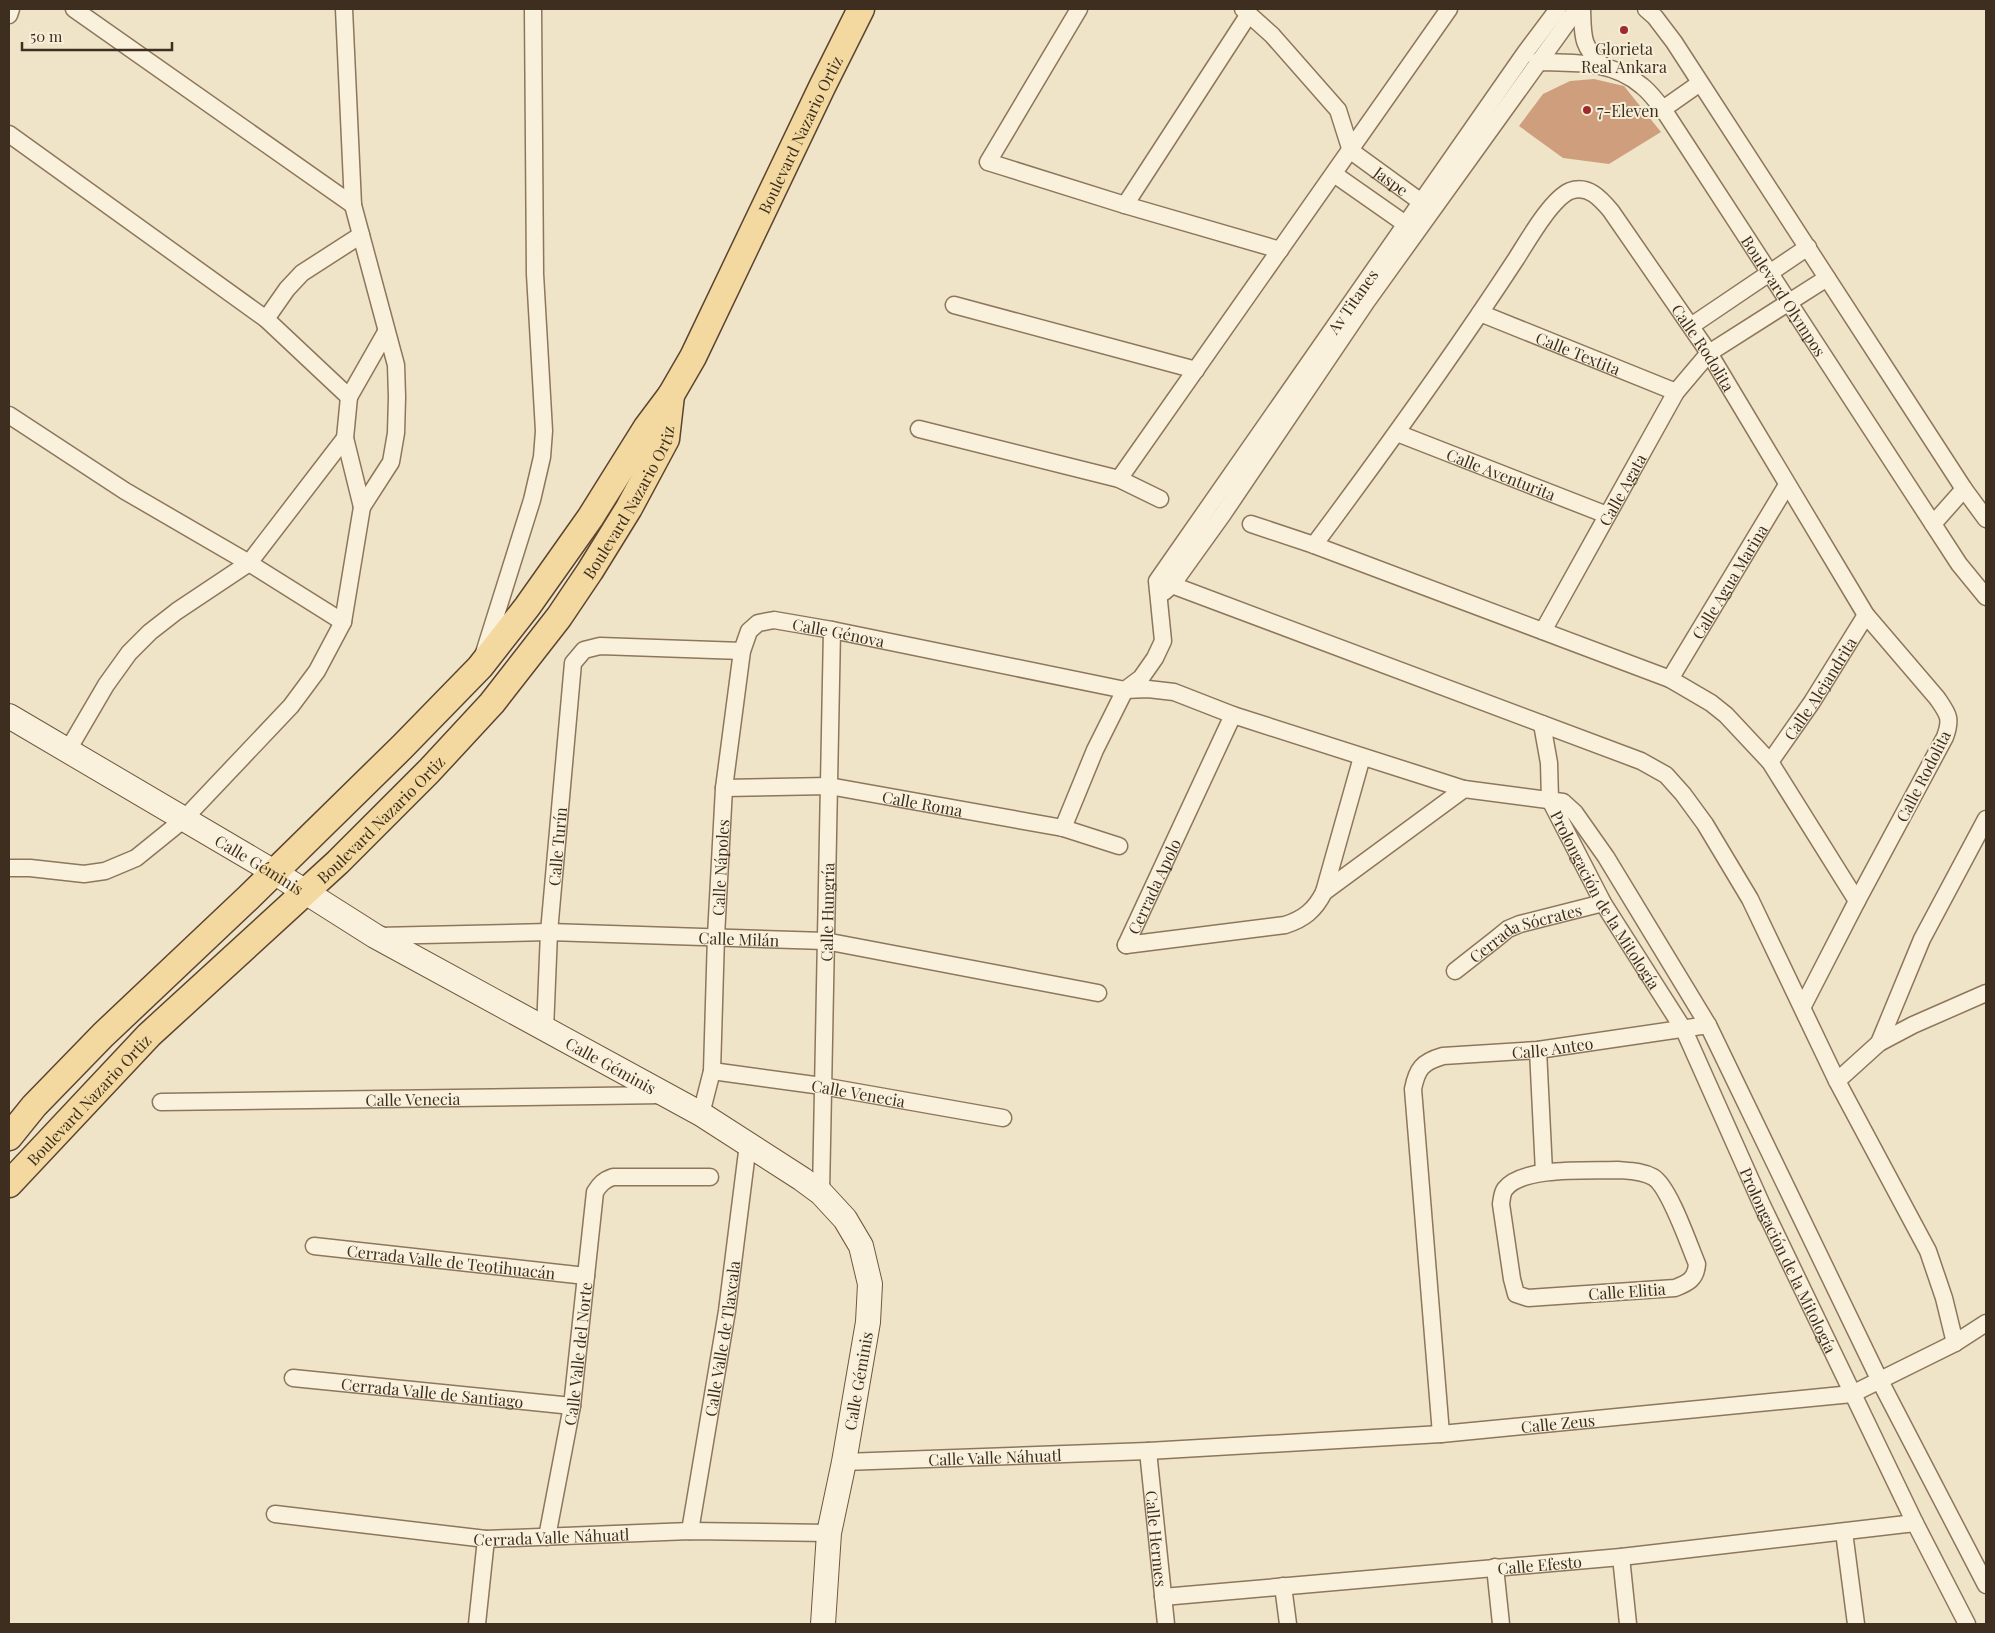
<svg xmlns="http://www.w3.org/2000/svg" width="1995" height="1633" font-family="'Playfair Display',serif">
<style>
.building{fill:#cf9f7d}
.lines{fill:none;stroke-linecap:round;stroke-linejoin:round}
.street-casing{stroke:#8d765c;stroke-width:19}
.secondary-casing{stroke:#6f573f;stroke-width:26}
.primary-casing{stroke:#5b4430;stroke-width:29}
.street{stroke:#faf1dc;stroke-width:16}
.secondary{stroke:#faf1dc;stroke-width:24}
.primary{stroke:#f3d9a0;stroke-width:26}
.poi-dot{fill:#9e2a2b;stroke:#f7eed8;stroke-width:2}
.labels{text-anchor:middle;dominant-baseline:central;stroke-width:4;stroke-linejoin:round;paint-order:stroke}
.poi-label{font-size:16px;fill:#3d2e20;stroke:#f7eed8}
.street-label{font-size:16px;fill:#3d2e20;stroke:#f7eed8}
</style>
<rect width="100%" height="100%" fill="#f0e4c8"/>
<polygon class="building" points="1594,79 1624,86 1661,132 1609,164 1563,158 1519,126 1543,94 1570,81"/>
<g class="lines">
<g class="street-casing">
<g id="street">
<polyline points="74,9 353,205"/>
<polyline points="344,9 353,205 396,365 397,397 396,433 391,462 362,507"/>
<polyline points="1079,9 988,162 1125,205 1280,250"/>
<path id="s1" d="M1243 9 1272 35 1338 110 1351 151 1428 207"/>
<path d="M1582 9C1583 36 1581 45 1602 65"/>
<polyline points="1646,9 1655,17 1674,42 1964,489 1986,519"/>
<polyline points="9,15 11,9"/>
<path id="s2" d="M1537 62C1575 63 1612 60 1642 86 1650 92 1656 101 1663 109L1959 564 1986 597"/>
<polyline points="1663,109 1700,83"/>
<polyline points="9,134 266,319 349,397 386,332"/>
<polyline points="1334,174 1414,230"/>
<polyline points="1125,205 1249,14"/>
<polyline points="954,305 1196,370"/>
<path id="s3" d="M1480 313 1676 392"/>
<polyline points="266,319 287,289 302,273 361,235"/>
<polyline points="1691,326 1808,247"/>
<polyline points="9,415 125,491 249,563 343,622"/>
<polyline points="919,429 1119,479 1160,499"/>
<path id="s4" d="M1397 433 1607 515"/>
<polyline points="1119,479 1449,9"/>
<polyline points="1251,524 1314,545 1670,679 1711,703 1726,715 1770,762 1857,901"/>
<polyline points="1933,524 1964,489"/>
<path id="s5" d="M1314 545C1384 451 1452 357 1516 259 1527 242 1551 199 1570 191 1588 184 1601 199 1611 211L1709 353 1866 615 1937 698C1948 714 1952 718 1945 737L1857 901 1803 1006"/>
<polyline points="1172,585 1641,761 1666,775 1683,794 1705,824 1750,899 1837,1081 1928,1251 1944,1298 1955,1343"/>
<polyline points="1164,592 1172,585 1223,514 1367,301 1577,9"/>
<path id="s6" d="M1543 631 1676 392 1709 353 1827 278"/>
<polyline points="484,653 532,500 542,457 544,431 535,274 533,9"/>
<path id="s7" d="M1670 679 1787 485"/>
<path id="s8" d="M1542 724 1549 763 1550 800 1603 903 1684 1030 1762 1205 1915 1523 1967 1624"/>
<polyline points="68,750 106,685 129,653 150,632 177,611 249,563 345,438"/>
<path id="s9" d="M1770 762 1812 702 1866 615"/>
<path id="s10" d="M724 788 829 786 1063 828 1119 846"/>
<path id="s11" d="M1063 828 1095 750 1125 690 1141 678 1155 658 1163 641 1157 581 1525 53 1558 9"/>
<polyline points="9,868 30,868 84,874 105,871 136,858 183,820 291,706 317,671 343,622 362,507 345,438 349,397"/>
<polyline points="1324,892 1464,789"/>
<path id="s12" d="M378 936 549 932 825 941 1098 993"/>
<path d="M1126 945 1285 925C1304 919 1315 910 1324 892L1362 757"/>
<path id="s13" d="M1126 945 1233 715"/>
<path id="s14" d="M1455 971 1497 938 1508 929 1520 924 1603 903"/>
<path id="s15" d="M545 1030 549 932 573 663 584 650 600 646 742 651"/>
<polyline points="1879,1043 1922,939 1986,819"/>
<polyline points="1538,1050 1544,1172"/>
<path id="s16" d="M712 1071 822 1086 1003 1118"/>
<polyline points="1837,1081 1879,1043 1913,1025 1986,993"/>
<path id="s17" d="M161 1102 664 1095"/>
<path id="s18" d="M701 1114 712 1071 716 936 724 788 742 651 749 631 758 623 774 620 832 630 1125 690 1148 689 1174 692 1233 715 1464 789 1563 802 1575 813 1606 857 1708 1025 1880 1381 1986 1585"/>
<path d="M1618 1170C1630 1171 1642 1171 1653 1177 1669 1186 1689 1245 1697 1264 1696 1279 1688 1283 1675 1288L1528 1298 1516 1294 1512 1279 1501 1204C1502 1198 1502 1193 1505 1189 1522 1166 1591 1171 1618 1170Z"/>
<path id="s19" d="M821 1193 832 630"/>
<path id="s20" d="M314 1246 586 1276"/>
<path id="s21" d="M293 1378 572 1406"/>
<path id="s22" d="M1441 1434 1413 1089C1417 1069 1422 1062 1443 1056L1538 1050 1708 1025"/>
<path id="s23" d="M1148 1451 1166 1624"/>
<path id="s24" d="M844 1462 1148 1451 1441 1434 1852 1394 1955 1343 1986 1323"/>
<path id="s25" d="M275 1514 486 1539 690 1531 829 1533"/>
<path id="s26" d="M690 1531 727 1311 748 1144"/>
<polyline points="1844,1532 1856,1624"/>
<path id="s27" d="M547 1537 572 1406 595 1192C600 1184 604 1180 613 1177H710"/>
<polyline points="1621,1557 1628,1624"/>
<polyline points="1495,1567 1501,1624"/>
<polyline points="1283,1586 1288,1624"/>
<path id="s28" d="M1163 1597 1621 1557 1915 1523"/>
<polyline points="477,1624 486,1539"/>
</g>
</g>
<g class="secondary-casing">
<g id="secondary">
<path id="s29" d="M9 716 274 872 375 936 701 1114 802 1179 821 1193 845 1219 861 1246 870 1284 868 1322 844 1462 829 1533 823 1624"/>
</g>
</g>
<g class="primary-casing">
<g id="primary">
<path id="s30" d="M9 1137 34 1106 103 1035 249 897 402 747 480 667 527 607 590 518 647 427 671 395 693 357 822 87 861 9"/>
<path id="s31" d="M9 1184 149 1035 338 862 429 771 492 703 559 617 590 571 629 508 666 439 671 395"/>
</g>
</g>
<use href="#street" class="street"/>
<use href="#secondary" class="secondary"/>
<use href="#primary" class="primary"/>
</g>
<g class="poi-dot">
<circle cx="1624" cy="30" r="5"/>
<circle cx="1587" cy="110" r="5"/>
</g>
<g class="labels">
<g class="poi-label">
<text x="1624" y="48">Glorieta<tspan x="1624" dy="18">Real Ankara</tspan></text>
<text x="1597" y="110" text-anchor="start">7-Eleven</text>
</g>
<g class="street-label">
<text stroke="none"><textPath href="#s30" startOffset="1289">Boulevard Nazario Ortiz</textPath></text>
<text stroke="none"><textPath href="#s1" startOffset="232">Jaspe</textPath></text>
<text stroke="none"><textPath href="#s2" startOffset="364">Boulevard Olympos</textPath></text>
<text stroke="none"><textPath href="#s11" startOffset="616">Av Titanes</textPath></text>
<text stroke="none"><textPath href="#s5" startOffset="652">Calle Rodolita</textPath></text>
<text stroke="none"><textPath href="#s3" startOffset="106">Calle Textita</textPath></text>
<text stroke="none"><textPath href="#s4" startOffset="112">Calle Aventurita</textPath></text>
<text stroke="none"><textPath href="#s6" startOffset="162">Calle Agata</textPath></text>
<text stroke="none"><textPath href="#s31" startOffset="926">Boulevard Nazario Ortiz</textPath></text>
<text stroke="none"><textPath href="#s7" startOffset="114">Calle Agua Marina</textPath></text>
<text stroke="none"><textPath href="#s18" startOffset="581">Calle Génova</textPath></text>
<text stroke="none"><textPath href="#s9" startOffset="89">Calle Alejandrita</textPath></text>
<text transform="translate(1923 776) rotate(-63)">Calle Rodolita</text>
<text stroke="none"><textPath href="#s10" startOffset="200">Calle Roma</textPath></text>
<text stroke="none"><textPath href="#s31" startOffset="521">Boulevard Nazario Ortiz</textPath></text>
<text stroke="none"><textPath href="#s15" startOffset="184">Calle Turín</textPath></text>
<text stroke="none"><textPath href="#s29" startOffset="291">Calle Géminis</textPath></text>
<text stroke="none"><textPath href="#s18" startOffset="248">Calle Nápoles</textPath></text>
<text stroke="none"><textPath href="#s13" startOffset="65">Cerrada Apolo</textPath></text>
<text stroke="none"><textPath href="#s8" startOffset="191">Prolongación de la Mitología</textPath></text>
<text stroke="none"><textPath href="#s19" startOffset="281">Calle Hungría</textPath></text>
<text stroke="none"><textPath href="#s14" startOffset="82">Cerrada Sócrates</textPath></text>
<text stroke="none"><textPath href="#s12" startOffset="361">Calle Milán</textPath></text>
<text stroke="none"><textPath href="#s22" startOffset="504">Calle Anteo</textPath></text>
<text stroke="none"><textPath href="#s29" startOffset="696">Calle Géminis</textPath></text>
<text stroke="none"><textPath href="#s16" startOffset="148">Calle Venecia</textPath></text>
<text stroke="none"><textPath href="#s17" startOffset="252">Calle Venecia</textPath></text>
<text stroke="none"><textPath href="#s31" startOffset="116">Boulevard Nazario Ortiz</textPath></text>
<text stroke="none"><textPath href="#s20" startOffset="138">Cerrada Valle de Teotihuacán</textPath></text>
<text stroke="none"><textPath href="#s8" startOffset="596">Prolongación de la Mitología</textPath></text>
<text transform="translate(1627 1291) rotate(-4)">Calle Elitia</text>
<text stroke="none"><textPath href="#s26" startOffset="195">Calle Valle de Tlaxcala</textPath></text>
<text stroke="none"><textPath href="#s27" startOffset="186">Calle Valle del Norte</textPath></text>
<text transform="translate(858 1381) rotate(-80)">Calle Géminis</text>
<text stroke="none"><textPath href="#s21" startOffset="140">Cerrada Valle de Santiago</textPath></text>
<text stroke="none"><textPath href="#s24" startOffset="715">Calle Zeus</textPath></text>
<text stroke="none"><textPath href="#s24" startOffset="151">Calle Valle Náhuatl</textPath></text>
<text stroke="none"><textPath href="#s25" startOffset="278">Cerrada Valle Náhuatl</textPath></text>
<text stroke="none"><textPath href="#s23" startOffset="88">Calle Hermes</textPath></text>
<text stroke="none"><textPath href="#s28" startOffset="378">Calle Efesto</textPath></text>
</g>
</g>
<rect width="1995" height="1633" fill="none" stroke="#3d2e20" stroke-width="20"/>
<path d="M22 42v8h150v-8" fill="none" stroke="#3d2e20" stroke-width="2.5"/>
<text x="30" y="42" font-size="15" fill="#3d2e20" stroke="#f7eed8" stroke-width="4" paint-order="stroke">50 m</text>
</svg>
